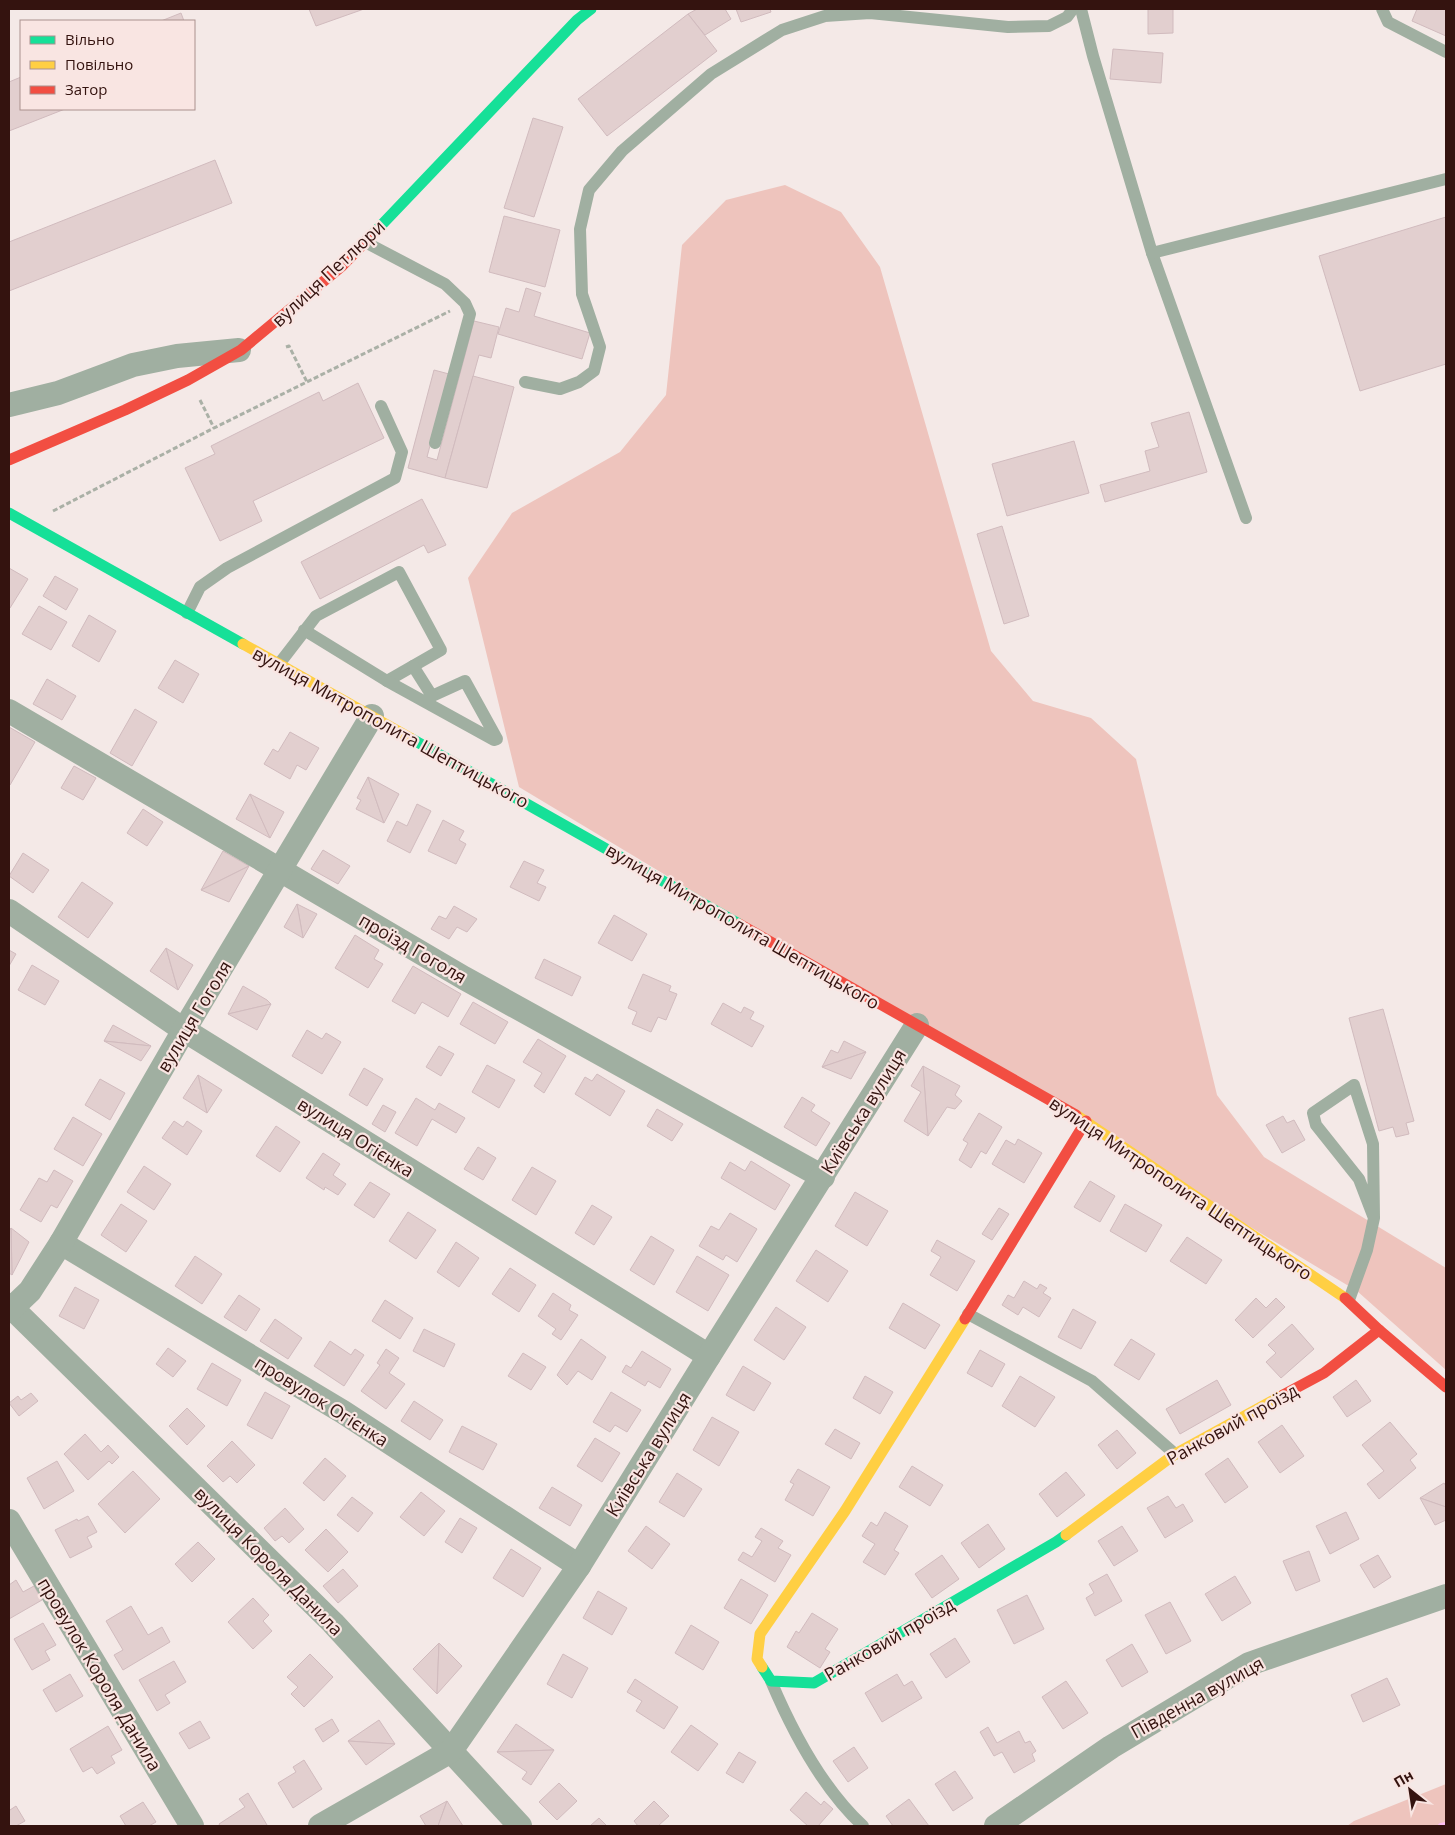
<svg xmlns="http://www.w3.org/2000/svg" width="1455" height="1835" font-family="'Open Sans',sans-serif">
<style>
.green{fill:#eec4bd}
.lines{fill:none;stroke-linecap:round;stroke-linejoin:round}
.stream{stroke:#fbbdf2;stroke-width:6}
.building{fill:#e2cfcf;stroke:#d1bbbe}
.path{stroke:#aab0a6;stroke-width:3;stroke-dasharray:5 2.5;stroke-linecap:butt}
.lane{stroke:#a0afa1;stroke-width:12}
.street{stroke:#a0afa1;stroke-width:24}
.fast{stroke:#16e098;stroke-width:11}
.slow{stroke:#ffcf43;stroke-width:11}
.jam{stroke:#f24e42;stroke-width:11}
.labels{text-anchor:middle;dominant-baseline:central;stroke-width:4.5;stroke-linejoin:round;paint-order:stroke}
.street-label{font-size:18px;fill:#34130f;stroke:#f9e5e2}
</style>
<rect width="100%" height="100%" fill="#f4e9e7"/>
<g class="green">
<polygon points="785,185 841,212 880,267 991,651 1033,701 1091,718 1136,759 1217,1095 1264,1157 1446,1268 1446,1370 1357,1291 519,787 468,578 512,513 620,452 666,395 682,245 726,200"/>
<polygon points="1446,1784 1446,1826 1347,1826 1354,1821"/>
</g>
<g class="lines">
<polyline class="stream" points="1441,1826 1446,1825"/>
</g>
<g class="building">
<polygon points="309,9 364,9 316,26"/>
<polygon points="697,9 725,9 731,19 705,35 688,14"/>
<polygon points="736,9 770,9 771,12 741,22"/>
<polygon points="1148,9 1173,9 1173,33 1148,34"/>
<polygon points="1417,9 1446,9 1446,36 1412,21"/>
<polygon points="181,13 184,21 161,21"/>
<polygon points="688,14 717,51 607,136 578,99"/>
<polygon points="1113,49 1163,53 1161,83 1110,79"/>
<polygon points="21,77 21,109 65,109 9,131 9,82"/>
<polygon points="533,118 563,127 534,217 504,208"/>
<polygon points="215,160 232,203 9,291 9,242"/>
<polygon points="504,216 560,230 545,287 489,272"/>
<polygon points="1446,217 1446,364 1360,391 1319,256"/>
<polygon points="526,288 541,293 534,316 590,333 582,359 498,334 506,308 519,312"/>
<polygon points="474,321 499,327 491,358 479,355 445,478 408,468 434,370 449,374 427,457 437,460"/>
<polygon points="473,376 514,387 487,488 445,478"/>
<polygon points="358,383 384,438 253,501 262,521 220,541 185,468 215,454 211,446 319,392 323,401"/>
<polygon points="1189,412 1207,472 1105,502 1100,485 1150,471 1145,451 1159,447 1151,423"/>
<polygon points="1074,441 1089,493 1007,516 992,464"/>
<polygon points="422,499 446,545 428,553 424,545 320,599 301,562"/>
<polygon points="1002,526 1029,616 1004,624 977,534"/>
<polygon points="9,568 28,579 10,608 9,607"/>
<polygon points="55,576 78,589 66,610 43,596"/>
<polygon points="39,606 67,622 51,650 22,634"/>
<polygon points="89,615 116,631 99,662 72,646"/>
<polygon points="175,660 199,674 183,703 158,688"/>
<polygon points="47,679 76,696 62,720 33,704"/>
<polygon points="135,709 157,722 132,766 110,753"/>
<polygon points="9,727 35,742 10,785 9,784"/>
<polygon points="290,732 319,748 306,770 297,765 290,779 264,764 273,749 278,752"/>
<polygon points="74,766 96,778 83,800 61,788"/>
<polygon points="368,777 384,823 356,809 361,800 357,798"/>
<polygon points="368,777 399,794 384,823"/>
<polygon points="250,794 270,838 236,819"/>
<polygon points="250,794 284,812 270,838"/>
<polygon points="417,804 431,811 410,853 387,841 397,821 407,826"/>
<polygon points="143,809 163,822 147,846 127,833"/>
<polygon points="443,820 464,831 459,840 466,844 456,864 428,851"/>
<polygon points="323,850 350,866 338,884 311,869"/>
<polygon points="223,851 249,866 201,890"/>
<polygon points="23,853 49,870 33,893 9,876"/>
<polygon points="524,861 544,870 537,883 546,887 539,901 510,887"/>
<polygon points="249,866 229,902 201,890"/>
<polygon points="82,882 113,903 88,938 58,917"/>
<polygon points="297,904 317,914 303,938"/>
<polygon points="297,904 303,938 284,927"/>
<polygon points="454,906 477,919 467,932 457,927 449,939 431,929 439,916 446,919"/>
<polygon points="614,915 647,934 632,961 598,943"/>
<polygon points="355,935 379,950 374,959 383,964 368,988 335,968"/>
<polygon points="166,948 178,990 150,971"/>
<polygon points="166,948 193,965 178,990"/>
<polygon points="9,950 16,954 9,966"/>
<polygon points="544,959 581,977 572,996 535,978"/>
<polygon points="32,965 59,981 45,1005 18,990"/>
<polygon points="413,966 461,994 448,1017 422,1002 415,1014 392,1001"/>
<polygon points="643,974 671,986 669,991 677,994 666,1020 658,1017 651,1032 632,1024 637,1012 628,1008"/>
<polygon points="243,986 267,1000 271,1004 228,1014"/>
<polygon points="473,1002 508,1022 495,1044 460,1024"/>
<polygon points="723,1003 741,1013 744,1007 754,1012 750,1019 764,1026 752,1047 711,1024"/>
<polygon points="271,1004 257,1030 228,1014"/>
<polygon points="1383,1009 1414,1121 1406,1123 1409,1134 1396,1137 1393,1127 1379,1131 1349,1018"/>
<polygon points="113,1025 151,1046 104,1041"/>
<polygon points="307,1030 322,1039 326,1033 341,1042 322,1074 292,1056"/>
<polygon points="538,1039 566,1056 544,1093 534,1086 542,1073 523,1062"/>
<polygon points="104,1041 151,1046 141,1061"/>
<polygon points="844,1041 866,1052 822,1067 831,1050 838,1053"/>
<polygon points="439,1046 454,1054 441,1076 426,1067"/>
<polygon points="866,1052 851,1079 822,1067"/>
<polygon points="487,1065 515,1080 499,1108 472,1092"/>
<polygon points="923,1066 960,1086 955,1095 962,1101 955,1109 947,1107 928,1136"/>
<polygon points="923,1066 928,1136 904,1121 921,1092 911,1086"/>
<polygon points="364,1068 383,1079 367,1106 349,1095"/>
<polygon points="597,1074 625,1091 610,1116 575,1094 585,1077 592,1081"/>
<polygon points="198,1075 222,1090 207,1113"/>
<polygon points="198,1075 207,1113 183,1098"/>
<polygon points="100,1079 125,1093 110,1120 85,1105"/>
<polygon points="802,1097 815,1105 811,1111 830,1123 816,1146 784,1127"/>
<polygon points="416,1098 435,1110 439,1103 465,1118 456,1133 432,1119 417,1146 395,1133"/>
<polygon points="383,1105 396,1112 385,1132 372,1124"/>
<polygon points="657,1109 683,1124 672,1141 647,1126"/>
<polygon points="979,1113 1002,1127 986,1154 981,1151 971,1168 959,1160 968,1143 963,1140"/>
<polygon points="1283,1116 1287,1123 1294,1120 1305,1140 1282,1153 1266,1125"/>
<polygon points="73,1117 102,1134 83,1166 54,1149"/>
<polygon points="174,1121 183,1127 187,1121 202,1131 187,1155 162,1138"/>
<polygon points="276,1126 300,1142 280,1172 256,1156"/>
<polygon points="1018,1139 1042,1153 1024,1183 992,1164 1006,1140 1015,1145"/>
<polygon points="478,1147 496,1158 483,1180 464,1169"/>
<polygon points="323,1153 340,1164 333,1175 346,1184 338,1195 325,1187 324,1190 306,1178"/>
<polygon points="751,1161 790,1185 775,1210 721,1178 730,1162 745,1171"/>
<polygon points="144,1166 171,1184 154,1210 127,1192"/>
<polygon points="532,1167 556,1181 536,1215 512,1200"/>
<polygon points="54,1170 73,1181 57,1208 51,1205 41,1222 20,1210 39,1178 47,1182"/>
<polygon points="1090,1181 1115,1196 1100,1222 1074,1207"/>
<polygon points="370,1182 390,1194 374,1218 354,1205"/>
<polygon points="855,1192 888,1211 867,1246 835,1226"/>
<polygon points="121,1204 147,1221 126,1252 101,1235"/>
<polygon points="1125,1204 1162,1225 1146,1252 1110,1231"/>
<polygon points="592,1205 612,1217 594,1245 575,1233"/>
<polygon points="999,1208 1009,1214 992,1240 982,1234"/>
<polygon points="408,1212 436,1230 416,1259 389,1241"/>
<polygon points="730,1213 757,1229 737,1262 726,1255 723,1260 699,1246 711,1226 719,1230"/>
<polygon points="11,1228 29,1242 12,1275"/>
<polygon points="11,1228 12,1275 9,1273 9,1231"/>
<polygon points="651,1236 674,1250 654,1285 630,1270"/>
<polygon points="1187,1237 1222,1260 1206,1284 1170,1261"/>
<polygon points="937,1240 975,1261 957,1291 930,1275 941,1257 931,1251"/>
<polygon points="456,1242 479,1258 459,1287 437,1272"/>
<polygon points="816,1250 848,1271 828,1302 796,1281"/>
<polygon points="195,1256 222,1274 202,1304 175,1286"/>
<polygon points="697,1256 729,1275 708,1311 676,1292"/>
<polygon points="510,1268 536,1285 519,1312 492,1294"/>
<polygon points="1024,1281 1037,1289 1040,1284 1047,1288 1043,1293 1051,1298 1039,1317 1023,1307 1018,1315 1002,1305 1008,1295 1014,1298"/>
<polygon points="75,1287 99,1300 84,1329 59,1316"/>
<polygon points="553,1293 571,1305 569,1310 578,1315 561,1340 552,1334 556,1329 538,1316"/>
<polygon points="239,1295 260,1309 246,1331 224,1317"/>
<polygon points="1256,1298 1266,1308 1276,1298 1285,1307 1253,1338 1235,1320"/>
<polygon points="385,1300 413,1318 400,1339 372,1321"/>
<polygon points="903,1303 940,1325 925,1349 889,1328"/>
<polygon points="776,1307 806,1327 784,1360 754,1340"/>
<polygon points="1073,1309 1096,1322 1081,1349 1058,1337"/>
<polygon points="275,1319 302,1338 288,1359 260,1341"/>
<polygon points="1292,1324 1314,1349 1281,1378 1266,1362 1276,1353 1268,1345"/>
<polygon points="424,1329 455,1344 444,1367 413,1351"/>
<polygon points="581,1339 606,1357 592,1380 578,1371 567,1385 557,1375"/>
<polygon points="1131,1339 1155,1354 1139,1380 1114,1365"/>
<polygon points="330,1341 351,1355 355,1349 364,1355 344,1386 314,1366"/>
<polygon points="168,1348 186,1361 173,1377 156,1364"/>
<polygon points="386,1349 399,1358 389,1373 405,1384 386,1409 361,1391 380,1365 377,1363"/>
<polygon points="980,1350 1005,1364 992,1387 967,1373"/>
<polygon points="642,1351 671,1369 660,1388 648,1381 645,1386 622,1372 626,1365 631,1368"/>
<polygon points="523,1353 546,1367 531,1390 508,1376"/>
<polygon points="212,1363 241,1380 227,1406 197,1389"/>
<polygon points="743,1366 771,1383 754,1411 726,1395"/>
<polygon points="865,1376 893,1392 880,1414 853,1398"/>
<polygon points="1020,1376 1055,1397 1035,1427 1002,1406"/>
<polygon points="1217,1380 1231,1405 1180,1434 1166,1409"/>
<polygon points="1356,1380 1371,1401 1347,1417 1333,1397"/>
<polygon points="265,1392 290,1406 272,1439 247,1425"/>
<polygon points="611,1392 641,1410 627,1432 615,1425 610,1432 593,1422"/>
<polygon points="31,1393 38,1401 19,1416 9,1403 18,1396 21,1400"/>
<polygon points="414,1401 443,1420 430,1440 401,1421"/>
<polygon points="187,1408 205,1426 187,1445 169,1426"/>
<polygon points="712,1417 739,1432 719,1466 693,1450"/>
<polygon points="1390,1422 1417,1454 1410,1460 1416,1468 1379,1499 1367,1484 1384,1471 1362,1445"/>
<polygon points="1282,1425 1304,1456 1280,1473 1258,1442"/>
<polygon points="462,1426 497,1444 483,1470 449,1452"/>
<polygon points="835,1429 860,1443 851,1459 825,1444"/>
<polygon points="1117,1430 1136,1453 1117,1469 1098,1445"/>
<polygon points="85,1434 101,1452 108,1445 119,1457 112,1464 109,1461 88,1480 64,1454"/>
<polygon points="595,1438 620,1453 602,1482 577,1466"/>
<polygon points="232,1441 255,1465 237,1483 230,1476 223,1482 207,1466"/>
<polygon points="325,1458 346,1476 324,1501 303,1483"/>
<polygon points="1228,1458 1248,1487 1225,1503 1205,1474"/>
<polygon points="57,1461 74,1491 44,1509 27,1478"/>
<polygon points="912,1466 943,1485 930,1506 899,1487"/>
<polygon points="798,1469 830,1487 813,1516 785,1500 794,1484 790,1482"/>
<polygon points="133,1471 160,1499 125,1533 98,1504"/>
<polygon points="1066,1472 1085,1495 1057,1517 1039,1494"/>
<polygon points="677,1473 702,1489 684,1517 659,1502"/>
<polygon points="1444,1483 1446,1486 1446,1507 1420,1498"/>
<polygon points="552,1487 582,1505 570,1526 539,1508"/>
<polygon points="421,1492 445,1511 424,1536 400,1517"/>
<polygon points="1168,1496 1176,1508 1183,1504 1193,1521 1165,1538 1147,1508"/>
<polygon points="352,1497 373,1513 358,1532 337,1515"/>
<polygon points="1420,1498 1446,1507 1446,1520 1435,1525"/>
<polygon points="285,1508 304,1529 289,1543 282,1536 275,1541 264,1528"/>
<polygon points="885,1512 908,1526 894,1550 899,1553 885,1575 863,1562 875,1544 862,1536 871,1522 877,1526"/>
<polygon points="1346,1512 1359,1539 1330,1554 1316,1526"/>
<polygon points="88,1516 97,1532 87,1537 92,1547 70,1558 55,1530 77,1519 78,1521"/>
<polygon points="460,1518 477,1528 462,1553 445,1542"/>
<polygon points="988,1524 1005,1549 979,1568 961,1543"/>
<polygon points="646,1526 670,1544 652,1569 628,1551"/>
<polygon points="1122,1526 1138,1551 1114,1566 1098,1541"/>
<polygon points="761,1528 783,1541 778,1548 791,1555 775,1582 738,1560 743,1552 752,1557 762,1541 755,1537"/>
<polygon points="326,1529 348,1552 328,1572 305,1550"/>
<polygon points="198,1542 215,1559 192,1582 175,1564"/>
<polygon points="511,1549 541,1568 523,1597 493,1578"/>
<polygon points="1309,1551 1320,1581 1296,1591 1283,1561"/>
<polygon points="942,1555 959,1579 932,1598 915,1574"/>
<polygon points="1378,1555 1391,1577 1374,1588 1360,1565"/>
<polygon points="343,1569 358,1586 338,1603 323,1586"/>
<polygon points="1107,1574 1122,1601 1095,1616 1086,1598 1094,1593 1089,1584"/>
<polygon points="1235,1576 1251,1603 1222,1621 1205,1594"/>
<polygon points="741,1579 768,1595 751,1624 724,1608"/>
<polygon points="16,1580 23,1592 34,1586 42,1600 9,1619 9,1585"/>
<polygon points="598,1591 627,1608 612,1635 583,1618"/>
<polygon points="1027,1595 1044,1629 1014,1644 997,1610"/>
<polygon points="253,1598 269,1615 263,1621 272,1631 253,1649 228,1622"/>
<polygon points="1170,1602 1191,1641 1166,1654 1145,1615"/>
<polygon points="131,1606 148,1635 162,1627 170,1642 123,1670 114,1655 123,1650 106,1621"/>
<polygon points="812,1613 838,1629 825,1649 830,1652 820,1668 787,1647 796,1631 799,1633"/>
<polygon points="43,1623 56,1645 45,1651 50,1660 32,1670 14,1639"/>
<polygon points="691,1625 719,1642 703,1670 675,1653"/>
<polygon points="955,1638 970,1662 946,1678 930,1654"/>
<polygon points="439,1643 437,1694 413,1669"/>
<polygon points="439,1643 462,1666 437,1694"/>
<polygon points="1132,1644 1148,1672 1122,1687 1106,1660"/>
<polygon points="310,1654 333,1677 304,1707 291,1694 298,1687 287,1677"/>
<polygon points="563,1654 588,1668 572,1698 547,1684"/>
<polygon points="174,1661 186,1682 165,1695 170,1703 157,1711 139,1680"/>
<polygon points="70,1674 83,1696 56,1712 43,1690"/>
<polygon points="897,1674 904,1686 912,1681 922,1698 882,1722 865,1693"/>
<polygon points="1387,1678 1400,1705 1363,1722 1351,1695"/>
<polygon points="635,1679 678,1707 664,1729 636,1711 642,1701 627,1692"/>
<polygon points="1066,1681 1088,1713 1063,1729 1042,1697"/>
<polygon points="332,1719 339,1731 323,1742 315,1729"/>
<polygon points="379,1720 395,1744 348,1741"/>
<polygon points="200,1721 210,1738 189,1749 179,1733"/>
<polygon points="516,1724 554,1750 497,1752"/>
<polygon points="691,1725 718,1744 698,1771 671,1752"/>
<polygon points="108,1726 122,1750 111,1756 115,1763 97,1774 92,1767 83,1772 70,1749"/>
<polygon points="988,1727 997,1743 1019,1731 1025,1743 1030,1741 1036,1751 1032,1754 1035,1761 1014,1773 1002,1752 994,1756 980,1732"/>
<polygon points="348,1741 395,1744 366,1765"/>
<polygon points="854,1747 868,1768 848,1782 833,1761"/>
<polygon points="554,1750 531,1785 522,1779 527,1772 497,1752"/>
<polygon points="739,1752 756,1762 743,1783 726,1773"/>
<polygon points="304,1760 322,1789 293,1808 278,1783 296,1772 293,1767"/>
<polygon points="955,1771 973,1798 953,1811 935,1784"/>
<polygon points="559,1783 577,1801 557,1820 539,1802"/>
<polygon points="806,1792 821,1805 824,1801 833,1809 818,1826 808,1826 790,1810"/>
<polygon points="248,1793 267,1825 265,1826 220,1826 219,1824 245,1807 239,1799"/>
<polygon points="909,1799 929,1826 893,1826 886,1816"/>
<polygon points="447,1801 438,1826 426,1826 420,1816"/>
<polygon points="447,1801 463,1826 438,1826"/>
<polygon points="654,1801 669,1816 658,1826 638,1826 634,1821"/>
<polygon points="143,1802 156,1822 149,1826 126,1826 120,1816"/>
<polygon points="16,1806 25,1821 16,1826 9,1826 9,1807 10,1810"/>
<polygon points="599,1818 607,1826 590,1826"/>
</g>
<g class="lines">
<g class="path">
<polyline points="286,347 289,346 307,382"/>
<polyline points="200,400 214,428"/>
<polyline points="53,511 214,428 450,311"/>
</g>
<g class="lane">
<polyline points="1081,9 1093,56 1152,253 1246,518"/>
<polyline points="1382,9 1388,22 1446,52"/>
<polyline points="365,242 445,284 465,303 470,314 435,443"/>
<polyline points="1152,253 1446,179"/>
<polyline points="525,382 560,389 579,382 594,371 600,347 582,294 580,229 589,190 622,151 711,74 782,30 825,16 870,13 1008,27 1049,26 1067,17 1073,9"/>
<polyline points="187,613 200,587 227,568 395,478 402,452 381,406"/>
<polyline points="279,664 316,616 399,572 441,650 387,681 304,630"/>
<polyline points="387,681 494,740 497,739 465,681 432,696 413,666"/>
<polyline points="1349,1300 1367,1250 1374,1218 1359,1179 1316,1125 1313,1113 1354,1085 1373,1144 1374,1218"/>
<polyline points="968,1314 1092,1381 1175,1454"/>
<path d="M771 1681C793 1733 822 1788 863 1826"/>
</g>
<g class="street">
<polyline points="9,405 58,393 133,365 177,356 239,350"/>
<polyline points="9,711 464,978 823,1177"/>
<polyline points="9,911 184,1030 709,1356"/>
<polyline points="61,1243 343,1412 579,1566"/>
<polyline points="9,1305 333,1623 520,1826"/>
<polyline points="9,1311 30,1291 61,1243 184,1030 372,716"/>
<polyline points="9,1521 192,1826"/>
<polyline points="320,1826 451,1751 579,1566 709,1356 917,1025"/>
<polyline points="996,1826 1111,1747 1249,1664 1446,1596"/>
</g>
<g class="fast">
<polyline points="371,236 577,20 591,9"/>
<polyline points="9,513 243,644"/>
<polyline points="412,739 739,924"/>
<polyline points="762,1667 771,1681 814,1683 1056,1542 1066,1535"/>
</g>
<g class="slow">
<polyline points="243,644 412,739"/>
<polyline points="1076,1115 1345,1298"/>
<polyline points="1066,1535 1175,1454 1283,1395"/>
<polyline points="762,1667 757,1659 760,1634 845,1511 965,1319"/>
</g>
<g class="jam">
<polyline points="9,460 125,410 188,380 241,350 342,266 371,236"/>
<polyline points="739,924 1076,1115"/>
<polyline points="1345,1298 1379,1330 1446,1387"/>
<polyline points="965,1319 1086,1121"/>
<polyline points="1283,1395 1324,1373 1379,1330"/>
</g>
</g>
<g class="labels">
<g class="street-label">
<text transform="translate(328 273) rotate(-43)">вулиця Петлюри</text>
<text transform="translate(391 727) rotate(29)">вулиця Митрополита Шептицького</text>
<text transform="translate(743 926) rotate(30)">вулиця Митрополита Шептицького</text>
<text transform="translate(413 948) rotate(30)">проїзд Гоголя</text>
<text transform="translate(194 1016) rotate(-59)">вулиця Гоголя</text>
<text transform="translate(863 1111) rotate(-58)">Київська вулиця</text>
<text transform="translate(356 1137) rotate(32)">вулиця Огієнка</text>
<text transform="translate(1181 1188) rotate(34)">вулиця Митрополита Шептицького</text>
<text transform="translate(322 1401) rotate(32)">провулок Огієнка</text>
<text transform="translate(1232 1424) rotate(-29)">Ранковий проїзд</text>
<text transform="translate(648 1454) rotate(-58)">Київська вулиця</text>
<text transform="translate(269 1561) rotate(45)">вулиця Короля Данила</text>
<text transform="translate(889 1639) rotate(-30)">Ранковий проїзд</text>
<text transform="translate(100 1674) rotate(59)">провулок Короля Данила</text>
<text transform="translate(1197 1697) rotate(-29)">Південна вулиця</text>
</g>
</g>
<rect width="1455" height="1835" fill="none" stroke="#34130f" stroke-width="20"/>
<rect x="20" y="20" width="175" height="90" fill="#f9e5e2" stroke="#aa918e"/>
<rect x="30" y="36" width="25" height="8" fill="#16e098" stroke="#aa918e"/>
<text x="65" y="45" font-size="15" fill="#34130f">Вільно</text>
<rect x="30" y="61" width="25" height="8" fill="#ffcf43" stroke="#aa918e"/>
<text x="65" y="70" font-size="15" fill="#34130f">Повільно</text>
<rect x="30" y="86" width="25" height="8" fill="#f24e42" stroke="#aa918e"/>
<text x="65" y="95" font-size="15" fill="#34130f">Затор</text>
<g transform="translate(1410 1790) rotate(330)" stroke="#f9e5e2" stroke-width="4" paint-order="stroke">
<path d="M0-4L9 19L0 12L-9 19Z" fill="#34130f"/>
<text y="-8" font-size="14" font-weight="bold" text-anchor="middle" fill="#34130f">Пн</text>
</g>
</svg>
